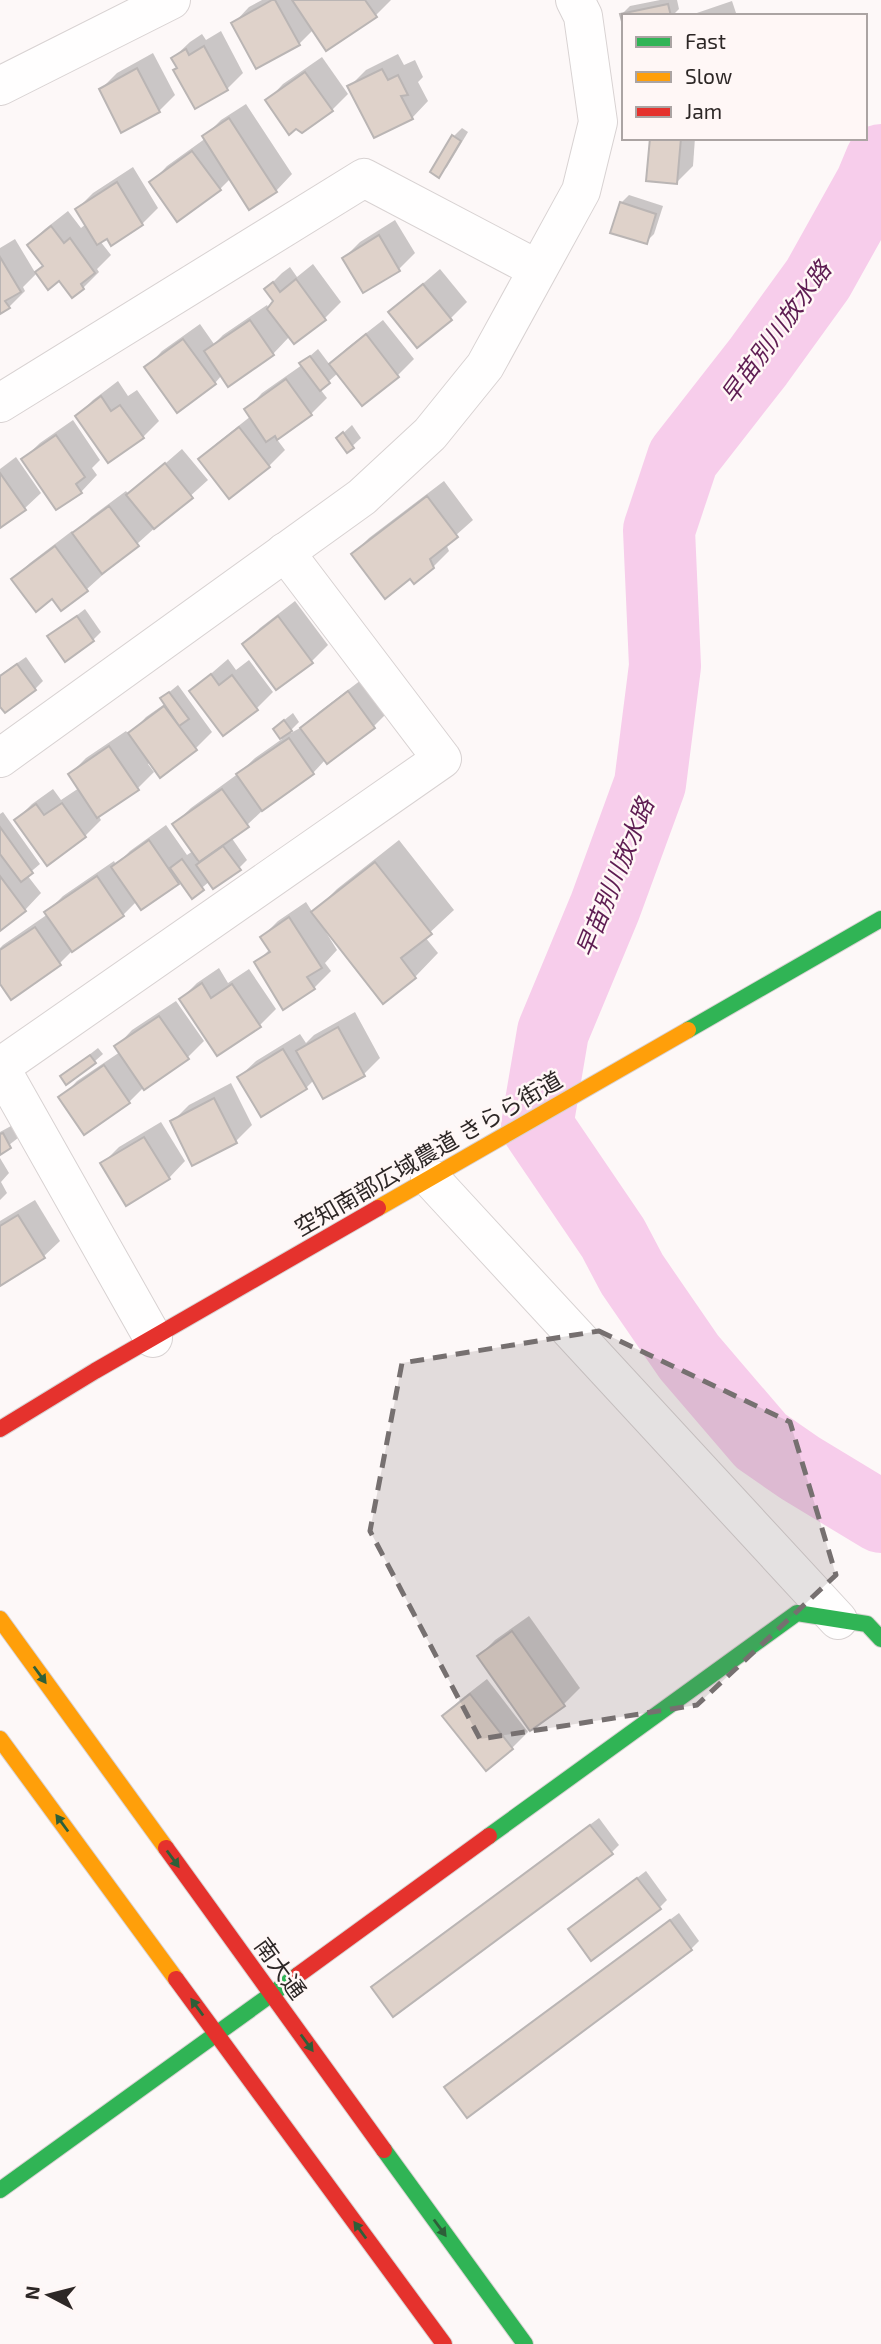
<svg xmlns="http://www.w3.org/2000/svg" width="881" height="2344" font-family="'Exo 2','Noto Sans JP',sans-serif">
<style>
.shadow{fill:#0003;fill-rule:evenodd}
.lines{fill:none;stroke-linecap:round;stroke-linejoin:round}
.river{stroke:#f7cdeb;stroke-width:72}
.building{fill:#dfd2ca;stroke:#bab5b4;stroke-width:2}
.street-casing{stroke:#d8d2d2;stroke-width:40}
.fast-casing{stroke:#d8d2d2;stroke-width:18}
.slow-casing{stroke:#d8d2d2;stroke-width:18}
.jam-casing{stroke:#d8d2d2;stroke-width:18}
.street{stroke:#fffefe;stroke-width:38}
.fast{stroke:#30b455;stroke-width:16}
.slow{stroke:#ff9f0a;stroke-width:16}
.jam{stroke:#e5322d;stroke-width:16}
.oneway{fill:#2e5f39}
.marked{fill:#767070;fill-opacity:0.2;stroke:#767070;stroke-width:5;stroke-dasharray:14 9;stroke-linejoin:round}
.labels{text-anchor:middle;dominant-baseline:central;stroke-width:5;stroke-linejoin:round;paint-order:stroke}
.street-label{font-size:23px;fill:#2d2726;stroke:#fff7f6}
.water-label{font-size:24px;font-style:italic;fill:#5e1c52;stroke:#fff7f6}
</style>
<rect width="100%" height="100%" fill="#fdf8f8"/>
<g class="shadow">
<polygon points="262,0 391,0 376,15 314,29 299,44 233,24 249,7"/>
<polygon points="660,0 677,0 679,9 672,16 622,14 630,6"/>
<polygon points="732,1 737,16 688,16"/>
<polygon points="221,31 243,73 227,89 179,67 173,58 190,42 202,34 206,40"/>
<polygon points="153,53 175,95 159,111 101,89 117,73"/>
<polygon points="398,54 404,65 415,60 423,77 418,82 428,101 412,118 350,86 366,70"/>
<polygon points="322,57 348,94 332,110 267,101 283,84"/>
<polygon points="246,104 292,174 276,191 231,178 220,189 151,183 167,166 206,138 205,136 221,120"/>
<polygon points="462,128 468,132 447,167 439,175 454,136"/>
<polygon points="652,138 695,138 693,166 677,182"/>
<polygon points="133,167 158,208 142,224 100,241 111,255 97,269 99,272 83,288 37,273 23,287 25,291 9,307 0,312 0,248 15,239 36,274 44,265 29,245 45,229 68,211 81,228 86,224 77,209 93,193"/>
<polygon points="629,195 663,206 654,234 646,242 621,203"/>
<polygon points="395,220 415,253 399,269 363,291 344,258 360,242"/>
<polygon points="313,264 341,302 325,318 294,342 290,336 273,354 222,375 215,383 146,368 162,351 200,324 214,344 223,335 267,305 269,309 275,302 266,289 282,273 290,267 297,277"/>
<polygon points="440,269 467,302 451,318 390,312"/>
<polygon points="383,320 414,359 398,375 363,403 338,373 320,389 327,398 311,414 276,438 285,450 269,466 200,459 217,443 251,416 246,410 262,393 302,365 310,356 318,349 330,365 347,348"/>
<polygon points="118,381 128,396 137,390 159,421 143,437 77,416 93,400"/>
<polygon points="73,420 100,460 92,468 97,475 81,492 23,459 40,443"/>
<polygon points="352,425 361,438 347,451 338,438"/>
<polygon points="182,449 208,480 87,589 52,597 13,579 30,563 72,531 74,534 91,517 126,491 129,495"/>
<polygon points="16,457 41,493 24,509 0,526 0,469"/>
<polygon points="444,481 473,520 446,544 449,551 433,567 411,577 353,554 369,538"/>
<polygon points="295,601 328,645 312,661 244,644 260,628"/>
<polygon points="85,609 101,632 93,640 49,637"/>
<polygon points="26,657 43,681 35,689 0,704 0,675"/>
<polygon points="228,659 236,670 249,660 273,692 257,708 223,734 191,691"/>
<path d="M365 677 390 710 374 726 327 761 326 759 313 773 264 809 247 825 231 837 247 860 239 868 210 881 192 896 181 880 142 908 137 901 123 915 76 947 59 964 0 981V948L3 945 48 914 47 912 63 896 114 861 116 865 130 851 166 825 187 855 193 851 174 824 191 808 239 773 255 758 282 739 275 729 283 721 293 713 299 722 289 732 291 733 307 724 319 712ZM209 852 210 854 200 864 197 861Z"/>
<polygon points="178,685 212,732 196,748 161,775 151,762 148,764 154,772 138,788 98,815 101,820 85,836 16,820 32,804 53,789 61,800 79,788 70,774 86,758 126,731 129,735 146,717 166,703 162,698"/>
<polygon points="3,812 40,864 27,875 41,893 25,910 0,929 0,814"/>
<polygon points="399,840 454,910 425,937 438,953 415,977 383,1001 326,928 324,929 337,950 325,963 331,971 314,988 284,1007 256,963 270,949 262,937 278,921 306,902 313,913 337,889"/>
<polygon points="219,968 228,983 249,969 276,1009 260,1025 181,999 197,983"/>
<polygon points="176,1001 204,1041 187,1058 144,1087 129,1102 61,1098 77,1081 120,1052 116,1047 132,1030"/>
<polygon points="355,1012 380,1058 364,1074 314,1080 306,1088 239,1077 256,1061 300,1034 306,1043 314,1035"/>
<polygon points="98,1048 103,1054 95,1061 62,1076"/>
<polygon points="231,1083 252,1125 236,1141 172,1122 189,1105"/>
<polygon points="161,1122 185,1161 169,1178 103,1163 119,1147"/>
<polygon points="11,1126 18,1138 0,1152 0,1132"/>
<polygon points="0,1158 9,1173 1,1182 7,1193 0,1200"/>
<polygon points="35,1200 60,1241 43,1257 0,1284 0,1221"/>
<polygon points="529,1616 580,1688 564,1704 531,1729 479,1656 495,1640"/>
<polygon points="487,1679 528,1732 512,1748 444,1716 460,1700"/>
<polygon points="599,1818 619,1845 611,1853 381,1980"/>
<polygon points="646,1871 667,1900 659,1908 570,1929"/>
<polygon points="679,1913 699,1941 691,1949 467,2115 455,2080"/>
</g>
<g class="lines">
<polyline class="river" points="881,160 871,184 818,279 758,362 683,458 659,530 665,666 650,784 605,907 553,1032 537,1126 613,1238 632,1274 689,1357 761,1441 800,1468 881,1517"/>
</g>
<g class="building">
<polygon points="272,0 275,0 300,45 256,69 231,23"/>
<polygon points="292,0 365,0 377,17 326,51"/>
<polygon points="668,4 671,16 624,16 624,29 620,14"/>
<polygon points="204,46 228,90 195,109 173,70 177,68 171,58 186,49 189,55"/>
<polygon points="137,68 160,112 121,133 99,89"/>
<polygon points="382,69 388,80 398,75 408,95 401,96 413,119 374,138 347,86"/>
<polygon points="305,72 333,111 302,133 296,129 289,135 265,100"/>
<polygon points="229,118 277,192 249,210 202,136"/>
<polygon points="452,135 461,141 439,178 430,172"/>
<polygon points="650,138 681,138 677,184 646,181"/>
<polygon points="192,151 221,190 177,222 149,182"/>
<polygon points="117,182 143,225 111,246 107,239 97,245 75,209"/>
<polygon points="620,202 656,214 647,244 610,233"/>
<polygon points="51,226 64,243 70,238 95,273 81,284 84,289 72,298 59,281 48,290 35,272 43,266 27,245"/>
<polygon points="379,235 400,271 363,293 342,258"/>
<polygon points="0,257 21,292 5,301 10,308 0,314"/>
<polygon points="296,279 326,320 294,344 267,309 273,301 264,289 273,282 280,292"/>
<polygon points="423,284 452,320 417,348 388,312"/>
<polygon points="250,320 274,355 228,387 204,351"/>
<polygon points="366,334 399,377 362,406 329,364"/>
<polygon points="183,339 216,384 177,413 144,367"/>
<polygon points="310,356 330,383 320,391 299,363"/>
<polygon points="286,379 312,415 277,440 275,436 266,442 244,409"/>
<polygon points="101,396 111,411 120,405 144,438 108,463 75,416"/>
<polygon points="239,427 270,467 229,499 198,459"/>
<polygon points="343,432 354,448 347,453 336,438"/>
<polygon points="56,435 85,477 76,484 82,493 56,510 21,459"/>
<polygon points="165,463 193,498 154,529 126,495"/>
<polygon points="0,473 26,510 0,528"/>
<polygon points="427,496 458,537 430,559 434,568 414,584 410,579 385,599 351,554"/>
<polygon points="109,506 139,546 102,574 72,533"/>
<polygon points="55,546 88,591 61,611 52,599 36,612 11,579"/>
<polygon points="77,616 94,641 65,662 47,636"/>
<polygon points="278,616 313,663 276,690 242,644"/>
<polygon points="17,664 36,690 5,713 0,707 0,676"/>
<polygon points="211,674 219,685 232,675 258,710 223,736 189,691"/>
<polygon points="348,691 375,728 327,764 300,728"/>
<polygon points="169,692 189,719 179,726 160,698"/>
<polygon points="164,706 197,750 160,778 128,733"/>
<polygon points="284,720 292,731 280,739 273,729"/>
<polygon points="289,738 314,774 262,811 236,774"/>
<polygon points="109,746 139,790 97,818 68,774"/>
<polygon points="222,789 249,827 199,862 172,824"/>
<polygon points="62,803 86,837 47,866 14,820 36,804 44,815"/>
<polygon points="0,827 33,873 21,882 0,854"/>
<polygon points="149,840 179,884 141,910 111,867"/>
<polygon points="223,846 241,870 213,889 196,865"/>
<polygon points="182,859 204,890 192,899 170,868"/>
<polygon points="375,862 432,934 401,958 416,978 383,1004 311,912"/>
<polygon points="0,876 26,911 0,931"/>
<polygon points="97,876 124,916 72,952 44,912"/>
<polygon points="289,917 322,968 307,977 315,989 283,1010 254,962 270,952 260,937"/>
<polygon points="35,927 61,965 11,1000 0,984 0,950"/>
<polygon points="202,983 211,998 232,984 261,1027 217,1056 179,999"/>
<polygon points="159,1016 189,1059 144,1090 114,1046"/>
<polygon points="338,1027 365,1076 323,1099 296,1051"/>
<polygon points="283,1049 307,1089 261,1117 237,1077"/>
<polygon points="90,1055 96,1063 66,1085 60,1076"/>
<polygon points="104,1065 130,1103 84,1135 58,1097"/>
<polygon points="214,1098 237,1143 192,1166 170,1121"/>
<polygon points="3,1133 11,1148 0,1155 0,1134"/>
<polygon points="144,1137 170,1179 126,1206 100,1163"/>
<polygon points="18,1215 45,1258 0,1286 0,1226"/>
<polygon points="512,1631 565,1706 530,1731 477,1656"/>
<polygon points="470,1694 513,1749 486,1771 442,1716"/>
<polygon points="590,1825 613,1854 393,2017 371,1987"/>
<polygon points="637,1878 661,1909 591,1961 568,1929"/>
<polygon points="670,1920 692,1950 467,2118 444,2087"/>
</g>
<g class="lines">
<g class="street-casing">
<g id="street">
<polyline points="0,86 171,0"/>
<polyline points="0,403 364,178 537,269"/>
<polyline points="0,758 362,497 430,434 485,366 581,191 598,122 583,16 575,0"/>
<polyline points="0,1067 442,759 285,552"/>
<polyline points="0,1067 153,1338"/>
<polyline points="430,1178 838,1620"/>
</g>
</g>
<g class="fast-casing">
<g id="fast">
<polyline points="688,1030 881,919"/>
<polyline points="489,1836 797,1613 867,1624 881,1639"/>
<polyline points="384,2150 525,2344"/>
<polyline points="0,2190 298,1975"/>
</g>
</g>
<g class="slow-casing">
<g id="slow">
<polyline points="378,1208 688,1030"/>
<polyline points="0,1619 166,1848"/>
<polyline points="0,1739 176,1979"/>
</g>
</g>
<g class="jam-casing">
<g id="jam">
<polyline points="0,1429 95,1371 378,1208"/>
<polyline points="166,1848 384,2150"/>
<polyline points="298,1975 489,1836"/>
<polyline points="176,1979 444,2344"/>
</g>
</g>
<use href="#street" class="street"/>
<use href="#fast" class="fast"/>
<use href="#slow" class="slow"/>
<use href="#jam" class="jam"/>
</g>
<defs><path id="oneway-solid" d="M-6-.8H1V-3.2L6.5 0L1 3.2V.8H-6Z" transform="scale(1.75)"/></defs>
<g class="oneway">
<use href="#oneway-solid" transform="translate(40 1675) rotate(54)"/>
<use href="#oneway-solid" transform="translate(62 1823) rotate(-126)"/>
<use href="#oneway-solid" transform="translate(173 1859) rotate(54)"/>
<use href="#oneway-solid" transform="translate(197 2007) rotate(-126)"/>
<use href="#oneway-solid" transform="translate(307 2043) rotate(54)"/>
<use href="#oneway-solid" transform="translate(440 2228) rotate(54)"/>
<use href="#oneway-solid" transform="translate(360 2230) rotate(-126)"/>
</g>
<path class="marked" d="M599 1331 790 1422 836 1575 697 1705 480 1739 370 1531 402 1363Z"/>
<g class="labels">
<g class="street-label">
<text transform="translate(428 1153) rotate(-30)">空知南部広域農道 きらら街道</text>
<text transform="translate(281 1968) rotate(54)">南大通</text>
</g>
<g class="water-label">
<text transform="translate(775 332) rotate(-54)">早苗別川放水路</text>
<text transform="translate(614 877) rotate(-68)">早苗別川放水路</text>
</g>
</g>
<rect x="622" y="14" width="245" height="126" fill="#fff7f6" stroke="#aba4a3" stroke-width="2"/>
<rect x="636" y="37" width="35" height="10" fill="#30b455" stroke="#aba4a3" stroke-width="2"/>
<text x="685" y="49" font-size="21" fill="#2d2726">Fast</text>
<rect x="636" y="72" width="35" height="10" fill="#ff9f0a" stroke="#aba4a3" stroke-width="2"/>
<text x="685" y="84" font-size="21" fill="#2d2726">Slow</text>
<rect x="636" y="107" width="35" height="10" fill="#e5322d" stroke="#aba4a3" stroke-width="2"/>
<text x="685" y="119" font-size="21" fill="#2d2726">Jam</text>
<g transform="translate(49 2295) rotate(277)" stroke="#fff7f6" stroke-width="5" paint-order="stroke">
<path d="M0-5L12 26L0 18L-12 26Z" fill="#2d2726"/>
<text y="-10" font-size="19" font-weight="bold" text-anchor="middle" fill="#2d2726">N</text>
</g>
</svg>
